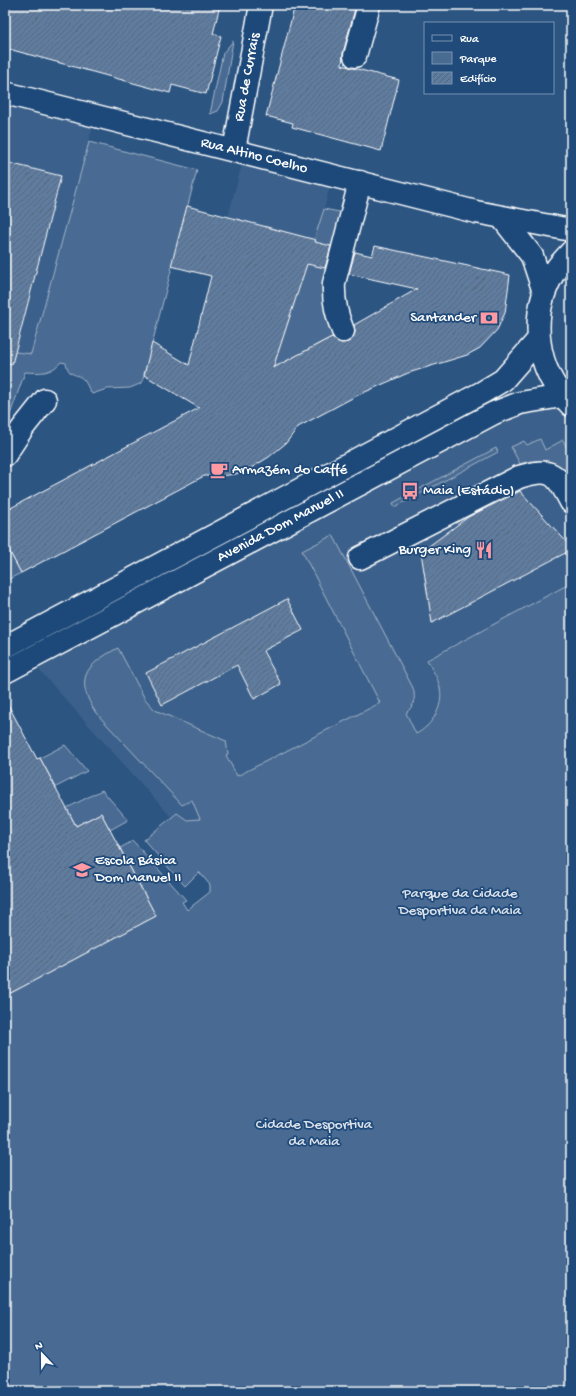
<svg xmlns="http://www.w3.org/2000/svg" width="576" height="1396" font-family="'Gochi Hand',sans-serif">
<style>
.built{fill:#3b618b}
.green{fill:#486b92;stroke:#a4b5c8}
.garden{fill:url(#garden-dots);stroke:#a4b5c8}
.building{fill:url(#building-hatch);stroke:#fff}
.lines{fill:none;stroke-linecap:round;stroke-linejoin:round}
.minor-casing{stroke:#fff;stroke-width:25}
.major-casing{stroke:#fff;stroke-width:25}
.minor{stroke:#1f4a7a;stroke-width:22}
.major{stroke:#1f4a7a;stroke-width:22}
.labels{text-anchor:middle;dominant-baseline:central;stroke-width:3.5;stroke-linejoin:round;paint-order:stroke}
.street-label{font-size:15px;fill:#fff;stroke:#1f4a7a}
.poi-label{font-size:15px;fill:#fff;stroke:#1f4a7a;text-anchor:start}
.park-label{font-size:15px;fill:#dae1e9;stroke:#1f4a7a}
</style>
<defs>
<pattern id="garden-dots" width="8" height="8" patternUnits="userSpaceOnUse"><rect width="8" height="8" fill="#486b92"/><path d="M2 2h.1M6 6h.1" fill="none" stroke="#6381a2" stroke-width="1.8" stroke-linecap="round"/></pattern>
<pattern id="building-hatch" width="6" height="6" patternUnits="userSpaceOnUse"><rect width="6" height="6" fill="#5e7c9f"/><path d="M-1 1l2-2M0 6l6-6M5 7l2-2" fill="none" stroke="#56667a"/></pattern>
</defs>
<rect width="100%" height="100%" fill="#2c5582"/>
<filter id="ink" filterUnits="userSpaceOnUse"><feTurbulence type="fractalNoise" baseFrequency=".025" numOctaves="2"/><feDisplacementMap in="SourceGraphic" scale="8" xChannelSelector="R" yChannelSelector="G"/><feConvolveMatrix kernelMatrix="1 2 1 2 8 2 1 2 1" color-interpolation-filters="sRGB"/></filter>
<g filter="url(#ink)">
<g class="built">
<polygon points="5,96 95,119 31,354 16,352 5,361"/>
<polygon points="244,156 332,178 316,240 273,368 199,408 180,398"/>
<polygon points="559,400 571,411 571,583 427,659 440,687 440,700 436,714 427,727 422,731 416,734 396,695 192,800 200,819 187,820 177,813 172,818 31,661 467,430"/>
</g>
<g class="green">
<polygon points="233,41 223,102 218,111 210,114 223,53"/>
<path d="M89 142 197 170 142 383 130 388 107 389 92 394C89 390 87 384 84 380 76 372 69 378 66 363L61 362C50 374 41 373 25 372L5 429V361L16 352 31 354Z"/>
<polygon points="324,209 344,213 337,334 273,368"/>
<polygon points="464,413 467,418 53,635 51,634"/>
<path d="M540 439 545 450 563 440 571 456V476C559 461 537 457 520 464L511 447 524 441 527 445Z"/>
<polygon points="496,448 498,452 395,507 393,503"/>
<path d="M333 535 413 688C416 698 414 706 406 713L416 734C432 726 444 706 440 688 438 678 431 668 427 660L571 583V1391H5V996L156 916 120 848 133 841 186 900 182 902 187 910 210 892V885L199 872 185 886 144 840 177 813 187 820 200 819 192 800 182 805 96 713C74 679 85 665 118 648L145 699 155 710 226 741 228 754 226 755 237 776 380 703 302 551Z"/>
<polygon points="5,543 21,573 5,581"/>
<polygon points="65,745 87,771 56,787 40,758"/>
<polygon points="102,790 128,820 110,830 101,813 76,826 67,808"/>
</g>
<polygon class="garden" points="571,303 571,344 569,345 567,321"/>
<g class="building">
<polygon points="5,5 220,5 213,34 221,36 206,94 172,85 170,93 5,48"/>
<polygon points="295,5 356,5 343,53 342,65 399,80 381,151 292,127 293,123 266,116"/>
<polygon points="5,162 61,176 12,364 5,363"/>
<polygon points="187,206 316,240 315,242 331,246 325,268 307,264 273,368 332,337 341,343 348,342 352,339 355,333 354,325 417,289 349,274 355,252 372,256 375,246 510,275 505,313 497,330 480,348 467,355 408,373 356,396 298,427 286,443 269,457 251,468 236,474 220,476 204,476 21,573 5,543 5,511 199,408 144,375 152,343 189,365 211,276 171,266"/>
<polygon points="520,491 571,547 571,550 432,623 421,552 468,517"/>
<polygon points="287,599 303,630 263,651 281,684 254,699 237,665 162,705 146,673"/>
<polygon points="5,699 37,759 40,758 76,826 101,813 156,916 5,996"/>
</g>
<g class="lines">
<g class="minor-casing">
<g id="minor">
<polyline points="355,56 369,5"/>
<path id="s1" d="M234 150 261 5"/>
<path d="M343 331C336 314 333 300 334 283L360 182"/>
<polyline points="5,455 22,429 45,400"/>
<path d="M360 558 519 477C552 467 556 473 571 502"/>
</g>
</g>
<g class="major-casing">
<g id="major">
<path id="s2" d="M5 93 476 212 571 230"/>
<polyline points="503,219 532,256 544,292"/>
<path d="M571 252C566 258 559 264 555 271 528 314 535 370 571 405"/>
<polyline points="5,647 483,392 503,380 538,340"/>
<path id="s3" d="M5 672 494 413 520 403 562 396"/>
</g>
</g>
<use href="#minor" class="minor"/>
<use href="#major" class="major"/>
</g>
</g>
<defs>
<g id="bank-bare" transform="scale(1.38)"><path d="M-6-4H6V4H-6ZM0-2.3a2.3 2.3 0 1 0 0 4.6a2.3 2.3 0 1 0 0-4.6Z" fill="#ff9aa2" stroke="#1f4a7a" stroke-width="2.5" paint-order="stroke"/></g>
<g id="cafe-bare" transform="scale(1.38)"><path d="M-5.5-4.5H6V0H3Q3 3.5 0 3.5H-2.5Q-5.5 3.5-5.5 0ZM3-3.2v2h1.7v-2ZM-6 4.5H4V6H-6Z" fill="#ff9aa2" stroke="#1f4a7a" stroke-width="2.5" paint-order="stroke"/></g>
<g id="bus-bare" transform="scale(1.38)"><path d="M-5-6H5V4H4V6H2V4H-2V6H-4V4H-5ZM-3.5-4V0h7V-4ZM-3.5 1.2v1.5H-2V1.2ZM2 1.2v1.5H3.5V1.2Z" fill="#ff9aa2" stroke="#1f4a7a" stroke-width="2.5" paint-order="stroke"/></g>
<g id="restaurant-bare" transform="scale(1.38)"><path d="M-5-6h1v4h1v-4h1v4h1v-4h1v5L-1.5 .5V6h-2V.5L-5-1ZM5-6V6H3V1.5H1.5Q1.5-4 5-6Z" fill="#ff9aa2" stroke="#1f4a7a" stroke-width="2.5" paint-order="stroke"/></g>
<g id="school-bare" transform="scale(1.38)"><path d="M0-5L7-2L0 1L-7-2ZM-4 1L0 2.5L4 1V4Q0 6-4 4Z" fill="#ff9aa2" stroke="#1f4a7a" stroke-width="2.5" paint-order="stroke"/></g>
</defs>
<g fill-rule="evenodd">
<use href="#bank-bare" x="489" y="318"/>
<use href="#cafe-bare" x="219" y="470"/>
<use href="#bus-bare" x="410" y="491"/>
<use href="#restaurant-bare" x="484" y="550"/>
<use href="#school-bare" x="82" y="870"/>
</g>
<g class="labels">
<g class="street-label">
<text stroke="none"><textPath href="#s1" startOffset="74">Rua de Currais</textPath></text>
<text stroke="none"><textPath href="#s2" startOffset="257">Rua Altino Coelho</textPath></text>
<text stroke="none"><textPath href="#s3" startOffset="312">Avenida Dom Manuel II</textPath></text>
</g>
<g class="poi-label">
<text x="476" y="318" text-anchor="end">Santander</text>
<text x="232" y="470">Armazém do Caffé</text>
<text x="423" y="491">Maia (Estádio)</text>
<text x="471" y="550" text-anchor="end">Burger King</text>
<text x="95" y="861">Escola Básica<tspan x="95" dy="17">Dom Manuel II</tspan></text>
</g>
<g class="park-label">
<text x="460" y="894">Parque da Cidade<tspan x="460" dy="17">Desportiva da Maia</tspan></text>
<text x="314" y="1125">Cidade Desportiva<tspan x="314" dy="17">da Maia</tspan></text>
</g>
</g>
<rect width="576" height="1396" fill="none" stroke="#1f4a7a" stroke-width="20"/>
<rect x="10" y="10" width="556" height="1376" fill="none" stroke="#fff" stroke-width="1.5" filter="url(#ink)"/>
<rect x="424" y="22" width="130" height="72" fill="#1f4a7a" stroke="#7992af"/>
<rect x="432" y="35" width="20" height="6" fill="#1f4a7a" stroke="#7992af"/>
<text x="460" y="42" font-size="12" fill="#ffffff">Rua</text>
<rect x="432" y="52" width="20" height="12" fill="#486b92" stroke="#7992af"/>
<text x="460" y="62" font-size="12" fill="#ffffff">Parque</text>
<rect x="432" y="72" width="20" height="12" fill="url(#building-hatch)" stroke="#7992af"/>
<text x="460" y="82" font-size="12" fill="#ffffff">Edifício</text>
<g transform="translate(42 1354) rotate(338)" stroke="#1f4a7a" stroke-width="3" paint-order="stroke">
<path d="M0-3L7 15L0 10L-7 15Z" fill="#ffffff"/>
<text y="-6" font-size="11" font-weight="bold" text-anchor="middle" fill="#ffffff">N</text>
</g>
</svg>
